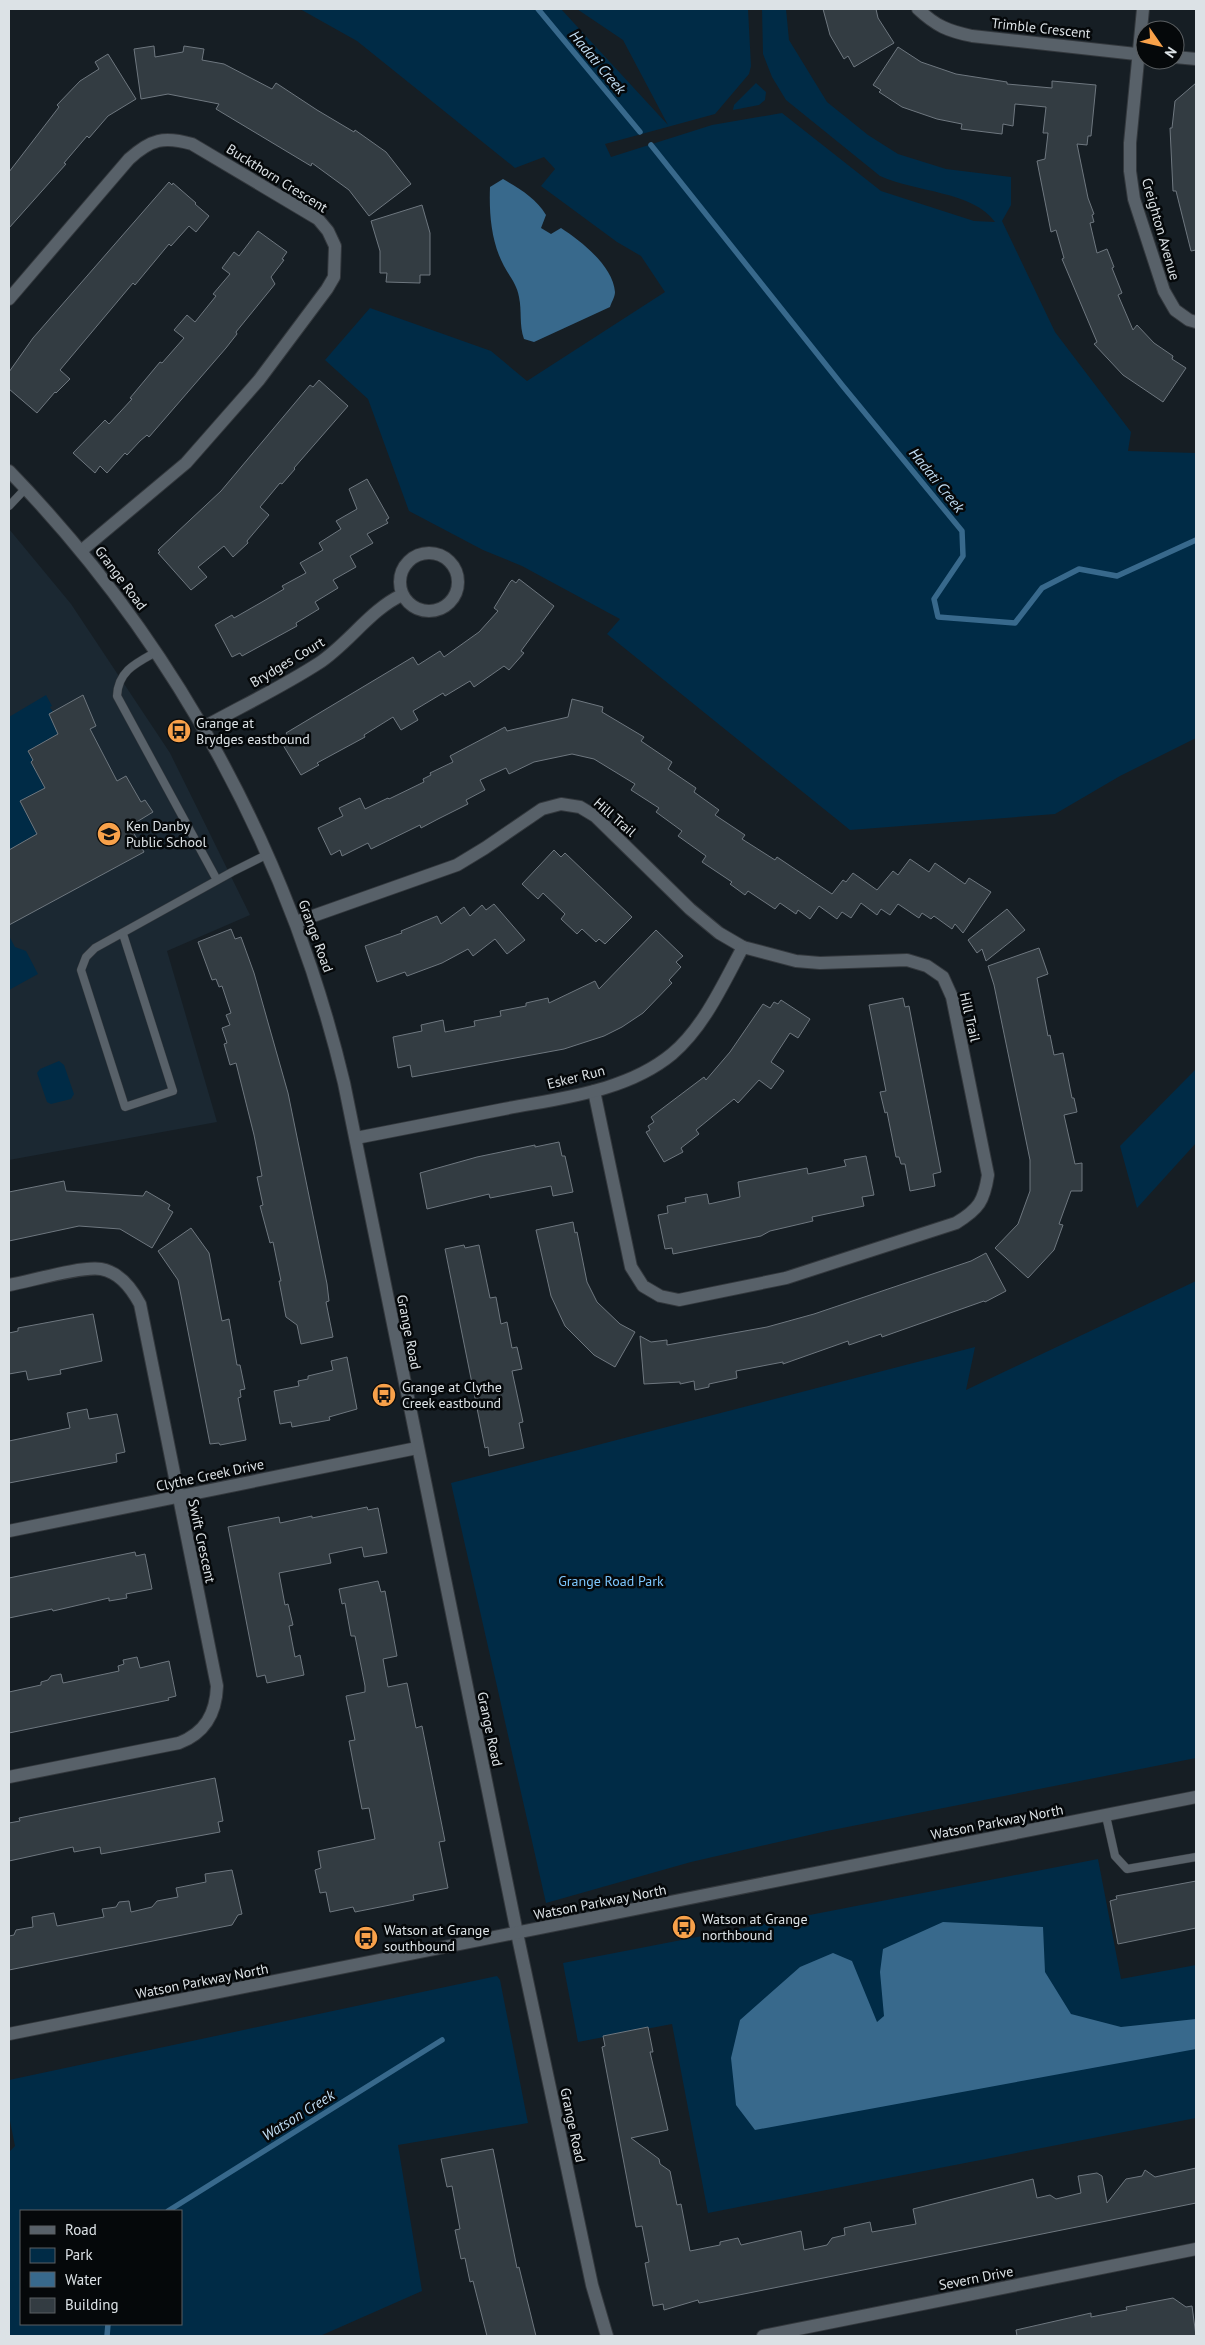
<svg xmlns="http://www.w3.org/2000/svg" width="1205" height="2345" font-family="'PT Sans',sans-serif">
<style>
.built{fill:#1b2832}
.green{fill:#002b46;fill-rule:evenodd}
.water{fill:#38698c}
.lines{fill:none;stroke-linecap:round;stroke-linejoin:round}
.stream{stroke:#38698c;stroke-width:5.5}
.building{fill:#333c42;stroke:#6e777f}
.lane-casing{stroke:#33383d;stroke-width:9}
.street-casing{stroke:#33383d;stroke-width:14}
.secondary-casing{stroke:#33383d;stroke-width:14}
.lane{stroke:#586169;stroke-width:8}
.street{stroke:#586169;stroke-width:12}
.secondary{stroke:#586169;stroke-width:12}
.labels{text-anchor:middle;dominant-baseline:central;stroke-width:5;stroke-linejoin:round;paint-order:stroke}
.street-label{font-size:14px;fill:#dce2e6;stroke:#05080a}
.poi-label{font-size:14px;fill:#dce2e6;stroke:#05080a;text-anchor:start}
.park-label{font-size:14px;fill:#7dc7fe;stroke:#05080a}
.water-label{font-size:15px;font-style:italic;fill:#c1ddf3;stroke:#05080a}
</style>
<rect width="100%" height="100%" fill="#161e24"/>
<polygon class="built" points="9,529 71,604 170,753 250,915 167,951 217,1122 9,1160"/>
<g class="green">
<path d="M300 9H561L668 125 623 40 577 9H748L751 66 749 74 715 114 605 144 611 157 712 125 782 113 881 191 974 221 995 222C973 191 914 192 880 176L786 100 772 77 763 54 762 9H786L789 40 827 102 868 135 898 154 946 169 1011 177V205L1002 221 1055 332 1131 432 1128 451 1196 453V738L1120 776 1055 814 850 830 607 634 620 619 522 566 483 550 409 511 368 399 325 360 370 308 491 351 527 381 665 292 641 256 617 242 541 186 555 169 544 157 515 168 357 41Z"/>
<polygon points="756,83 766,92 765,100 759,105 733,110 734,105"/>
<polygon points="46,695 52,706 50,707 53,712 58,734 28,751 33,760 31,762 45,788 20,802 37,834 9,850 9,717"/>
<polygon points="9,936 15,947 26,951 38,974 9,990"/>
<polygon points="59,1061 64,1065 74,1094 71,1099 51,1104 47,1102 37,1073 40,1069"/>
<polygon points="1196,1069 1196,1143 1137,1208 1120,1146"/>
<polygon points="1196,1281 1196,1758 827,1831 691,1862 546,1903 451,1483 975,1347 966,1390"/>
<polygon points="1098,1859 1121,1979 1196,1965 1196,2118 708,2213 672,2024 578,2042 563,1963"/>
<path d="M497 1976 500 1980 528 2123 398 2145 422 2291 320 2336H9V2152L15 2146 9 2116V2080ZM21 2211H181V2324H21Z"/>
</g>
<g class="water">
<path d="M503 179C520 189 536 198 546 215L541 228 551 234 561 228C581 241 613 266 615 292 615 297 611 303 610 307L534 342 524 339C519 325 522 311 519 297 517 285 510 277 504 266 491 242 489 213 490 187Z"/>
<polygon points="943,1922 1043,1927 1045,1972 1071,2014 1121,2027 1196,2019 1196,2049 755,2130 736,2105 731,2058 740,2020 800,1967 833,1953 852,1961 877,2022 884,2016 880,1972 883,1949"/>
</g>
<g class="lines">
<g class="stream">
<polyline points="538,9 640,132"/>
<polyline points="651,145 842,385 962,531 963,556 934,599 938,617 1015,623 1042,588 1079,569 1117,576 1196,540"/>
<polyline points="168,2211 442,2040"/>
<polyline points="107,2336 108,2324"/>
</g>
</g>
<g class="building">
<polygon points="823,9 876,9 878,18 894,43 854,67 848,56 844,59 830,35"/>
<polygon points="154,46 155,57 183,52 184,46 204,49 202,60 224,64 272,89 276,83 317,110 354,132 355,130 386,152 411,184 369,216 349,190 312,163 311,166 216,109 219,104 168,94 141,99 134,49"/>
<polygon points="898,47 921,62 956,74 1007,82 1007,84 1052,88 1052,81 1096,85 1091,136 1088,136 1087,145 1077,144 1088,198 1094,214 1092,215 1094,222 1090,223 1097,253 1107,249 1114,267 1112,268 1122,293 1118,295 1133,330 1137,325 1154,343 1173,356 1172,359 1186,368 1163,402 1123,375 1094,344 1097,342 1062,259 1064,258 1056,230 1051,232 1037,161 1045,159 1048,133 1043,133 1046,107 1015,104 1013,126 1003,124 1002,134 961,129 962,124 937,119 902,107 879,92 881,90 873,85"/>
<polygon points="108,54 136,99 108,116 89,138 87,136 64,163 66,164 9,228 9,172 59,107 57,105 80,81 99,69 95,62"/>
<polygon points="1196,83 1196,250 1191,251 1176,191 1173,191 1170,128 1172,128 1175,101"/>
<polygon points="169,182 172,185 173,183 196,203 195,204 209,216 196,232 189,226 171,246 169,244 135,285 133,283 60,370 70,379 56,393 55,392 37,413 9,389 9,372 33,338"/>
<polygon points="422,205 430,233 430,275 420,275 420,283 386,282 387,273 380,273 380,251 371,221"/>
<polygon points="258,231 287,252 282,259 284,260 271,277 275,284 236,332 237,334 226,348 149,437 147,435 140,441 127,455 125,453 107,473 100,466 95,473 73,453 105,420 109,424 132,399 130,398 160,362 162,363 184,338 174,330 187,315 195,322 216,296 213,294 230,274 222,268 234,252 239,256"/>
<polygon points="319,380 348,406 294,468 295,469 282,484 280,483 260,507 269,515 247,541 248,543 233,557 224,546 198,567 207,577 191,590 158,553 160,552 158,550 221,491 310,385 313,387"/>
<polygon points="367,479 389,518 386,520 388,523 367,534 373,543 350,556 356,567 333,580 338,588 315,602 319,609 296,623 297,626 242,656 240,653 232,657 215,625 232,615 234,618 262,602 284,589 282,586 306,573 300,563 323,550 319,543 341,529 336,521 357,509 349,489"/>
<polygon points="519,579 554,606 521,651 524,653 509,670 504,666 474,687 470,681 445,696 443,693 413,711 418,720 401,730 393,717 364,735 365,737 317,763 319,765 301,775 283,745 285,744 283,740 289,737 286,733 413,657 418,665 440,651 444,657 479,632 498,611 494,608 510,582 512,580 516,583"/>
<polygon points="83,695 96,726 90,729 117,781 126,776 141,802 145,800 153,812 130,826 144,852 9,925 9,850 37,834 20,801 45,788 31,762 33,760 28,751 58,734 49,714"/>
<polygon points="572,699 603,707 602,712 644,737 641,741 672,762 668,769 696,788 694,792 719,810 715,815 745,835 742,839 775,860 777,857 832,894 843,880 846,882 853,873 877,890 893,871 898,875 910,859 929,872 935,863 965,884 969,878 991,892 963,933 955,924 952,929 934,916 931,919 922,913 919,918 898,904 890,915 881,909 877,915 861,903 851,918 842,912 837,919 819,906 810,919 798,910 796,914 780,903 775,909 748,891 745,895 730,884 732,882 702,862 706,856 678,836 682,831 656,812 659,808 631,790 635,784 594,759 572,754 534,762 509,774 506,768 480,780 485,790 466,800 468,804 438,819 421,828 420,825 371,849 368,843 342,856 340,850 331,855 318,828 343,816 339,808 360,798 365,809 388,798 389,799 424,782 423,779 431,775 430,773 453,762 450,756 505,727 507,731 568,717"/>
<polygon points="554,850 561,857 565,853 632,917 605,944 599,939 596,942 582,929 577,934 561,919 565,914 543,893 538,899 522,884"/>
<polygon points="494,904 525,940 507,954 495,939 473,956 468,949 442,963 407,976 405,972 377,982 365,946 402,933 401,931 437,916 441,924 464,907 470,916 482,905 486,910"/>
<polygon points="1007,909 1025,930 986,961 982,949 977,953 968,940"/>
<polygon points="231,929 235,939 241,937 254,973 288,1093 327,1284 329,1301 326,1302 333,1337 301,1344 297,1325 286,1317 279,1281 281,1281 273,1242 270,1243 260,1206 263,1205 257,1177 262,1176 254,1135 236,1063 230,1065 224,1044 227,1043 222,1028 230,1025 226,1015 231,1013 222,986 219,987 216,979 212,980 198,942"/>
<polygon points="656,930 683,956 676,962 681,967 669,980 672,983 643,1013 622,1027 604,1036 564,1049 412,1077 410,1065 398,1068 393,1037 422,1031 421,1025 443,1020 445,1032 475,1026 474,1021 501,1016 500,1011 526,1006 526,1003 548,998 549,1003 595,981 599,989"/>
<polygon points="1039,948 1048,974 1037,978 1048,1036 1050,1035 1054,1055 1063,1053 1072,1098 1074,1098 1077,1112 1064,1115 1075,1164 1082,1163 1082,1191 1071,1191 1059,1224 1063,1225 1054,1250 1028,1278 995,1248 1018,1224 1030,1191 1030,1160 994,985 988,966"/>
<polygon points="903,998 905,1007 909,1006 941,1172 933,1174 935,1186 910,1191 905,1164 901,1164 899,1157 896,1157 887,1112 885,1113 880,1092 886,1091 869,1005"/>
<polygon points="781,1000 810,1019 798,1038 790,1033 771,1062 784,1071 771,1089 759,1080 738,1103 734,1099 696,1130 699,1134 681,1148 683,1152 664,1162 646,1132 650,1130 648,1126 654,1122 651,1117 704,1077 706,1080 730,1052 763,1004 770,1008 774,1002 778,1004"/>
<polygon points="559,1142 562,1156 565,1156 573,1192 553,1196 551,1186 490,1198 489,1194 427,1209 420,1173 477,1157 535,1145 535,1147"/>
<polygon points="866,1156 874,1195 862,1197 864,1206 812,1217 813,1221 770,1231 761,1236 673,1254 672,1248 665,1249 658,1215 668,1213 667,1206 686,1202 685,1198 707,1194 709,1204 740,1197 738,1182 807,1168 808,1174 846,1166 844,1160"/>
<polygon points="64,1181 66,1191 143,1196 146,1191 170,1205 168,1209 173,1212 152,1248 120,1229 79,1226 9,1241 9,1192"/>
<polygon points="573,1222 575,1233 577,1232 587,1282 597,1302 620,1324 635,1332 615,1367 594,1355 565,1326 551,1296 536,1230"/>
<polygon points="191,1228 209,1253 222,1321 229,1319 237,1365 240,1365 245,1389 240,1390 241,1397 238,1398 246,1440 220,1445 219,1443 210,1444 178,1280 158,1251"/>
<polygon points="464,1245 465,1248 479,1245 490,1298 496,1297 501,1324 507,1322 512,1348 517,1347 522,1369 512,1371 523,1422 519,1423 524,1448 489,1456 488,1447 485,1448 445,1249"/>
<polygon points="986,1253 1006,1291 985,1302 984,1301 882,1337 881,1334 849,1345 848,1341 783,1364 783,1362 736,1371 737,1378 709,1384 709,1387 695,1390 694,1381 680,1384 680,1382 644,1384 640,1336 651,1342 667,1340 667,1345 767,1327 814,1314 971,1261"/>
<polygon points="93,1314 102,1361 60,1370 61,1374 28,1380 26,1371 9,1374 9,1333 18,1331 18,1328"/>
<polygon points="347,1357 357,1409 329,1417 330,1420 292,1427 291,1422 280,1424 274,1391 299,1386 298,1381 308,1379 308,1376 333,1370 331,1361"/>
<polygon points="87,1409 89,1419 117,1414 125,1452 116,1454 117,1462 9,1483 9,1441 70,1428 67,1413"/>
<polygon points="367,1507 368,1510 378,1508 387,1553 364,1557 362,1547 329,1554 331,1563 279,1573 285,1605 288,1604 293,1625 289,1626 295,1657 300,1655 304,1675 267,1683 265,1675 257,1677 228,1527 279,1517 280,1523 312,1516 312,1518"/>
<polygon points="135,1552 136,1556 145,1554 152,1589 126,1594 127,1598 109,1601 109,1598 53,1611 52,1609 9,1618 9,1578"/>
<polygon points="378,1581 381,1592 385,1591 397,1656 383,1659 388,1687 407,1683 416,1728 422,1726 445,1841 439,1842 448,1888 413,1895 414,1900 390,1905 355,1912 353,1907 330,1912 326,1892 320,1893 315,1870 321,1868 318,1851 375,1839 369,1808 362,1809 349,1741 355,1740 346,1696 365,1692 365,1686 355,1636 351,1636 345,1603 342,1604 339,1589"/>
<polygon points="137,1657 140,1668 169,1661 176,1696 168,1698 169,1700 9,1733 9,1692 41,1685 41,1682 48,1680 51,1676 61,1674 63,1683 119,1671 118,1666 124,1664 123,1660"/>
<polygon points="215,1778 223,1821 218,1822 220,1832 101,1854 100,1847 74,1852 73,1847 9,1861 9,1823 20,1821 19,1818"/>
<polygon points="232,1870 242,1914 238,1915 232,1925 9,1970 9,1936 14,1935 16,1930 33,1927 32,1917 54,1913 57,1926 104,1917 102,1909 116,1907 119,1902 129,1901 131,1912 152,1907 157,1901 178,1897 176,1888 206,1882 205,1874"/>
<polygon points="1196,1881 1196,1928 1118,1944 1110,1901 1117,1899 1116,1896"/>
<polygon points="648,2027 653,2052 650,2052 668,2130 631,2138 659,2159 660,2164 670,2171 677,2205 681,2204 690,2251 720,2245 720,2242 738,2238 741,2245 801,2231 804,2250 827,2245 832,2238 845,2235 844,2228 870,2222 872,2232 916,2224 913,2209 1033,2179 1037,2198 1050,2195 1056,2199 1081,2193 1078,2176 1097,2173 1102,2176 1107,2203 1126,2179 1142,2176 1145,2170 1155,2177 1196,2168 1196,2203 699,2303 698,2300 664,2310 663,2304 653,2306 645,2263 649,2262 642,2226 636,2227 602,2047 605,2046 603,2036"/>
<polygon points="493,2149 517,2268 519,2267 536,2336 487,2336 473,2281 470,2282 465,2258 461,2259 455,2230 460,2229 452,2186 447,2187 441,2159"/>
<polygon points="1173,2298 1186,2307 1192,2306 1196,2336 1017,2336 1016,2330 1091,2313 1091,2317 1127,2310 1126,2307"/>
</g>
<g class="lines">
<g class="lane-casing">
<g id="lane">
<polyline points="9,506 26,488"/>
<path d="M156 652C136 663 118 671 117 696L217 880"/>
<polyline points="123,934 173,1091 125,1107 81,970 86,957 95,948 232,872 268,854"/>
<polyline points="1106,1816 1115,1856 1127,1869 1196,1857"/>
</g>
</g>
<g class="street-casing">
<g id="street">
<path d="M918 9C936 26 948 31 972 36L1145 55"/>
<polyline points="1143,9 1130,143 1130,171 1134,199 1164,291 1175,310 1189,320 1196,322"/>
<polyline points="1175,57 1196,59"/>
<path d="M9 299 129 159C151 139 164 136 192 144L318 219 328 231 335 246 334 277 327 289 259 380 186 463 81 551"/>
<circle cx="429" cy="582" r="29"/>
<path d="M204 727C242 706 282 687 319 663 348 644 371 609 402 595"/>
<path d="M296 922 457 865 485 848 542 809 561 804 580 807 595 816 690 909 719 933 743 947 796 961 820 963 907 960 927 966 943 977 952 997 988 1175C984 1201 979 1209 956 1223L786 1278 679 1300 660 1296 643 1286 631 1267 594 1091"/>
<path d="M356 1138C405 1128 455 1119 504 1109 560 1098 626 1092 672 1054 704 1027 723 984 743 947"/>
<path d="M9 1285C31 1281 81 1266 101 1269 119 1272 132 1289 140 1304L217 1686C216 1714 205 1733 179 1743L9 1777"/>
<polyline points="9,1531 417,1448"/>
<polyline points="517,1933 592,2285 607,2336"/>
<polyline points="763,2336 1196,2249"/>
</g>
</g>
<g class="secondary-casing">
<g id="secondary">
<path d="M9 471C174 641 289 852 344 1083L517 1933"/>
<polyline points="9,2034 1196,1797"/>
</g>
</g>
<use href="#lane" class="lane"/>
<use href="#street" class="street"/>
<use href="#secondary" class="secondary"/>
</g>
<defs>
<g id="bus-disc" transform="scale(1.25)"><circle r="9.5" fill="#f8a14a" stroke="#05080a"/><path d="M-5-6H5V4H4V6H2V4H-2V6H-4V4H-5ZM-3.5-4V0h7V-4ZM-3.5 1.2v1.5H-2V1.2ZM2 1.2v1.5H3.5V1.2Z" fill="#111"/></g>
<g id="school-disc" transform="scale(1.25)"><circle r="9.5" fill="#f8a14a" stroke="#05080a"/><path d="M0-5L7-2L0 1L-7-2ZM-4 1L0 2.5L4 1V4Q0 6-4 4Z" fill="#111"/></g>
</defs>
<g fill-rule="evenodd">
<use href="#bus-disc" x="179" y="731"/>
<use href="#school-disc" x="109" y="834"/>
<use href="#bus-disc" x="384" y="1395"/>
<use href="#bus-disc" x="684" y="1927"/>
<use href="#bus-disc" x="366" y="1938"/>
</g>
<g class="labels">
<g class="street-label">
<text transform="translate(1041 28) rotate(6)">Trimble Crescent</text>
<text transform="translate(277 178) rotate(32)">Buckthorn Crescent</text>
<text transform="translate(1161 229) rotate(74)">Creighton Avenue</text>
<text transform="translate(121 578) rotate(53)">Grange Road</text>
<text transform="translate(287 662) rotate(-31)">Brydges Court</text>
<text transform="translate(615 817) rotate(41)">Hill Trail</text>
<text transform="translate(316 936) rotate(70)">Grange Road</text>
<text transform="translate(970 1017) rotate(77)">Hill Trail</text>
<text transform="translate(576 1077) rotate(-14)">Esker Run</text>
<text transform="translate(409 1332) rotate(79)">Grange Road</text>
<text transform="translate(210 1475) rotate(-12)">Clythe Creek Drive</text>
<text transform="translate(202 1541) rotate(78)">Swift Crescent</text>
<text transform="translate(490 1729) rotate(78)">Grange Road</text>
<text transform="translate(997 1822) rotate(-11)">Watson Parkway North</text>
<text transform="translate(600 1902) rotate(-11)">Watson Parkway North</text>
<text transform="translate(202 1981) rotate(-11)">Watson Parkway North</text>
<text transform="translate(573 2125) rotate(78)">Grange Road</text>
<text transform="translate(976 2278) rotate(-11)">Severn Drive</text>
</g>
<g class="poi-label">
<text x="196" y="723">Grange at<tspan x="196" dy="16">Brydges eastbound</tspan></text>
<text x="126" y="826">Ken Danby<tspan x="126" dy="16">Public School</tspan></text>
<text x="402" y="1387">Grange at Clythe<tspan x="402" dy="16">Creek eastbound</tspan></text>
<text x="702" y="1919">Watson at Grange<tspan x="702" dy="16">northbound</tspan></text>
<text x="384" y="1930">Watson at Grange<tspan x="384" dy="16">southbound</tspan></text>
</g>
<g class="park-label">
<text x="611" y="1581">Grange Road Park</text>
</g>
<g class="water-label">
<text transform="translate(598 62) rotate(50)">Hadati Creek</text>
<text transform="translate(937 480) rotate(51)">Hadati Creek</text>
<text transform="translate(298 2115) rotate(-32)">Watson Creek</text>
</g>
</g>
<rect width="1205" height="2345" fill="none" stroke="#dce2e6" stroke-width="20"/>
<rect x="20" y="2210" width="162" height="115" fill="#05080a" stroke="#5b5f62"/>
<rect x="30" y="2226" width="25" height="8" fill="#586169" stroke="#5b5f62"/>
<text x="65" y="2235" font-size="15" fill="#dce2e6">Road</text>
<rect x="30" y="2248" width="25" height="15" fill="#002b46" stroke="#5b5f62"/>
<text x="65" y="2260" font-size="15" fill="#dce2e6">Park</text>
<rect x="30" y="2272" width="25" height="15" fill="#38698c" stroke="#5b5f62"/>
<text x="65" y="2285" font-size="15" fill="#dce2e6">Water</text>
<rect x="30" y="2298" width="25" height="15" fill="#333c42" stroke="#5b5f62"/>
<text x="65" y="2310" font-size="15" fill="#dce2e6">Building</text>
<g transform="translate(1160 45) rotate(124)"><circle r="24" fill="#05080a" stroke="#5b5f62"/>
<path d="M0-4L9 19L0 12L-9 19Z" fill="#f8a14a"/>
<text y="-8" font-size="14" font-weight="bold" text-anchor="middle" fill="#dce2e6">N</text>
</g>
</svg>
